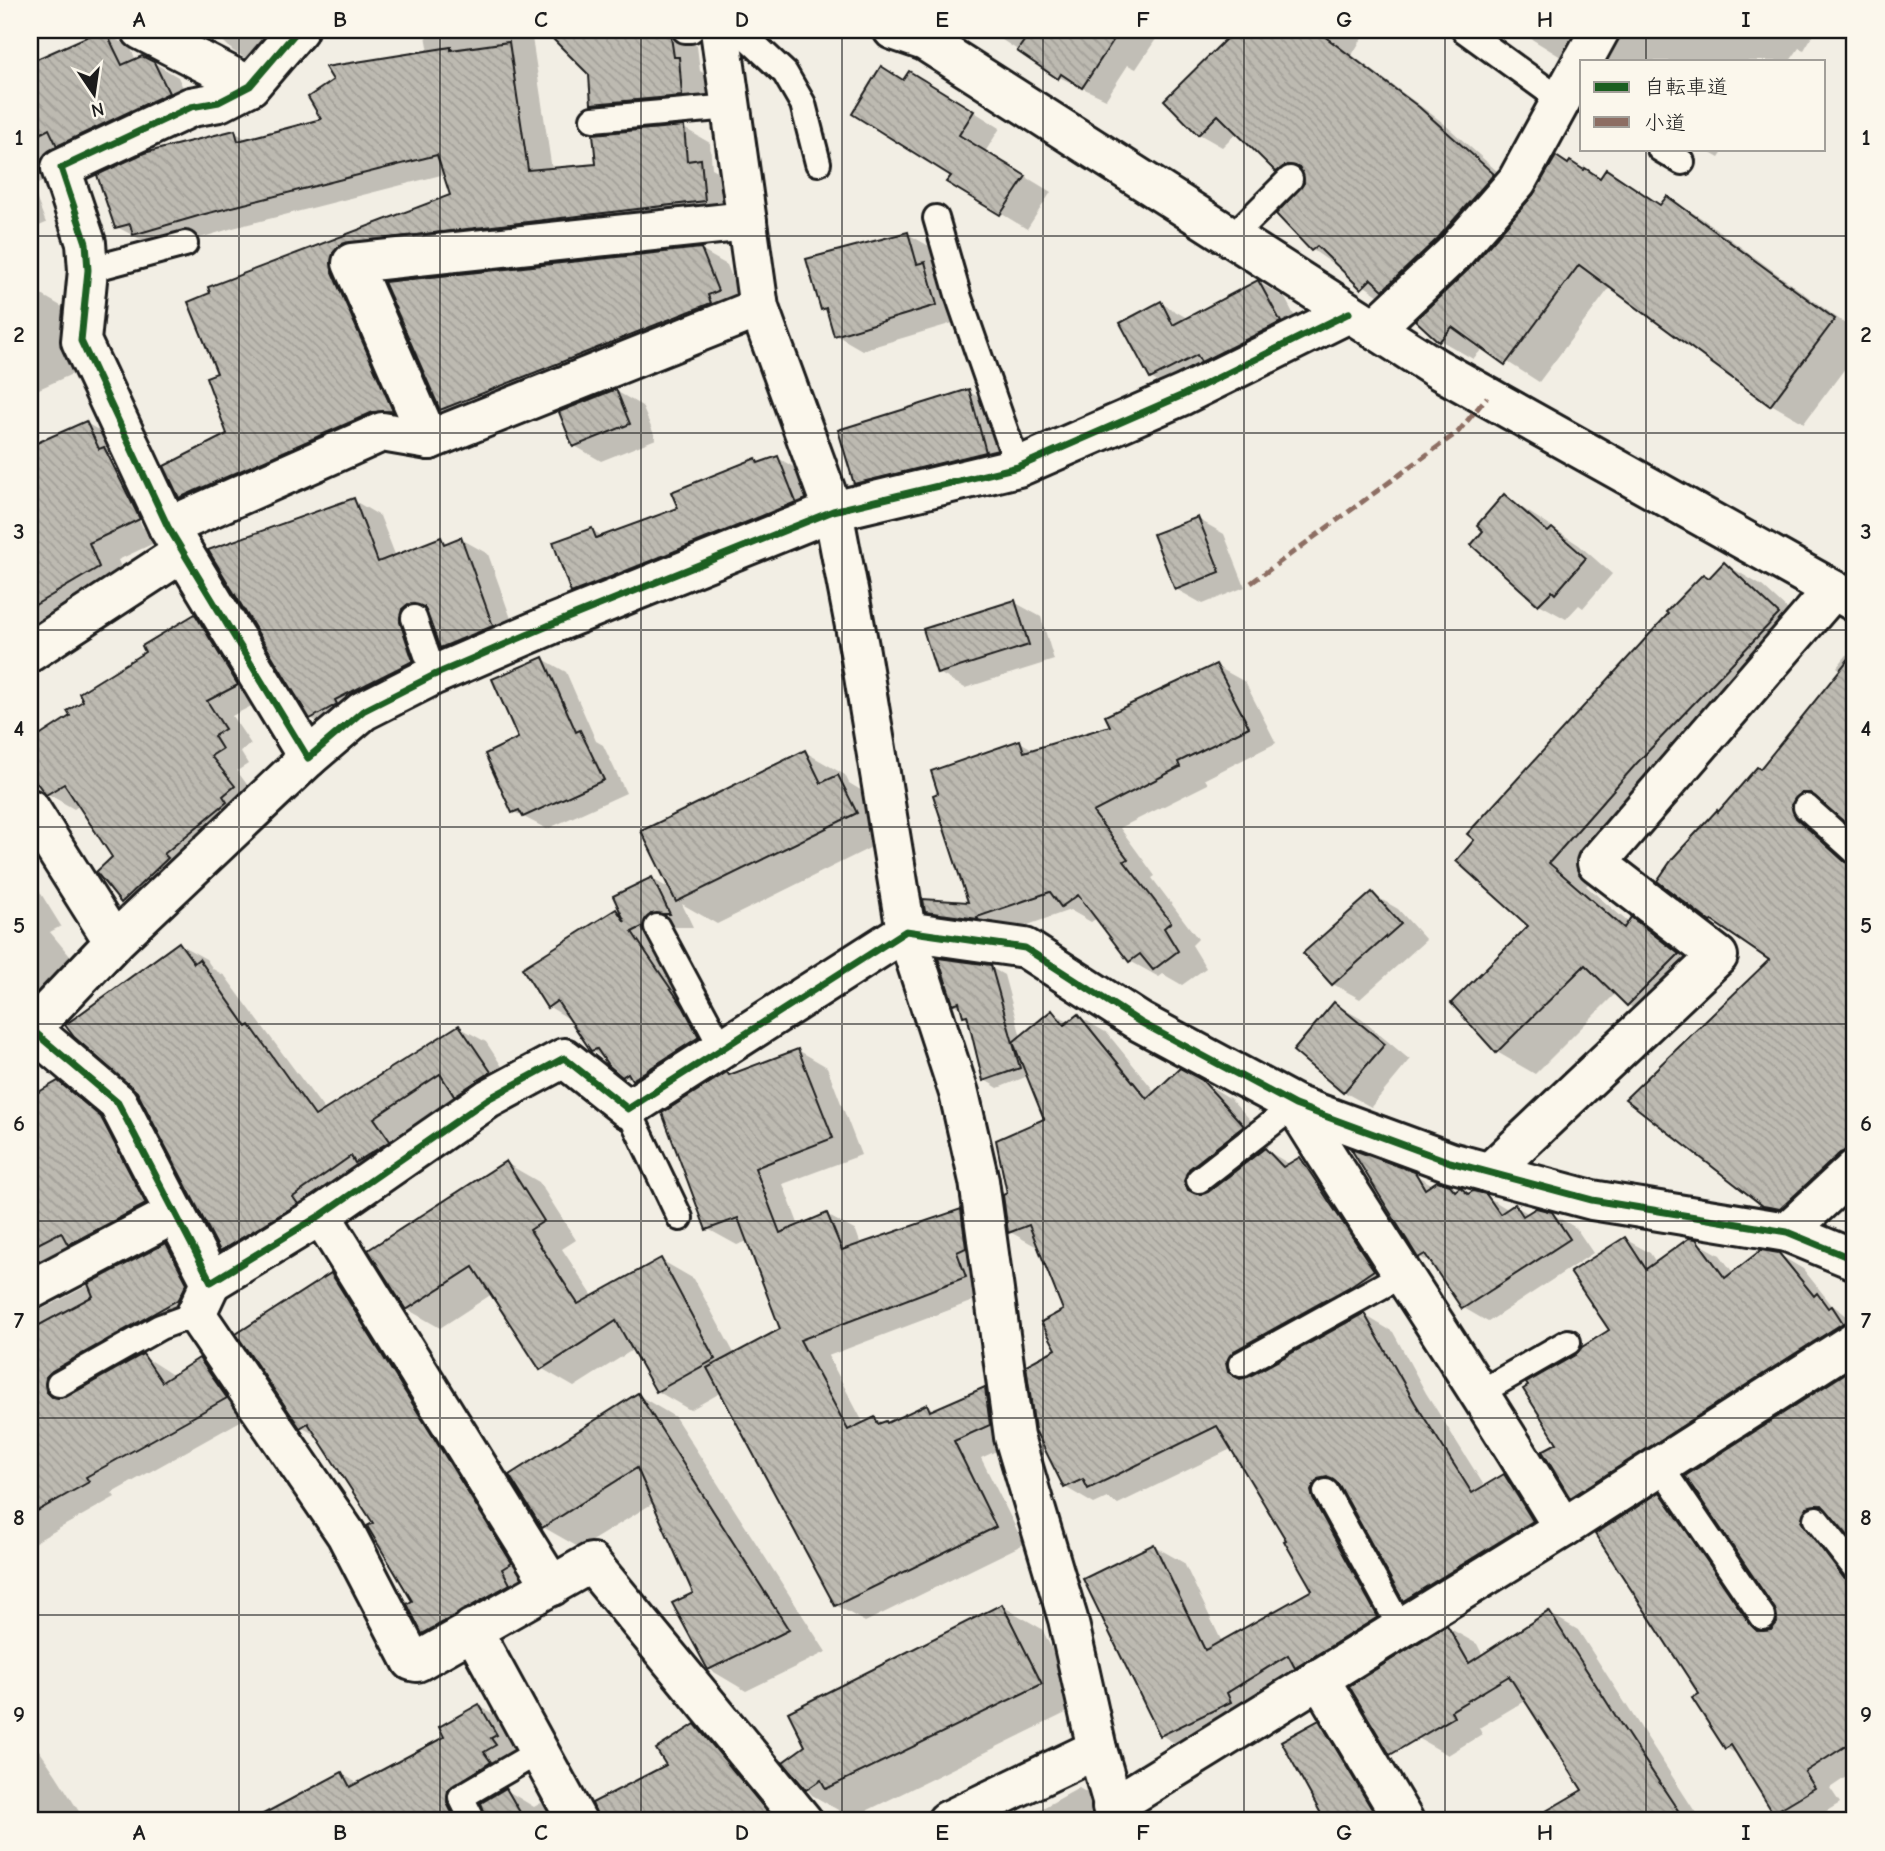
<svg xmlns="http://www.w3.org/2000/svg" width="1885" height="1851" font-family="'Comic Neue','Klee One',sans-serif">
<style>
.shadow{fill:#0003;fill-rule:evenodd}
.building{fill:url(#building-back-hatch);stroke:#1c1c1c;stroke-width:2}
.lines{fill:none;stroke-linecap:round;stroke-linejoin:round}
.lane-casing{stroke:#1c1c1c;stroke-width:30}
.street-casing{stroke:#1c1c1c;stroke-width:44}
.lane{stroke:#fbf7ec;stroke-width:24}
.street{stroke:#fbf7ec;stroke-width:38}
.quiet{stroke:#8d6e63;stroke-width:5;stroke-dasharray:10 5;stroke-linecap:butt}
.cycleway-casing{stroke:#fbf7ec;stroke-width:11}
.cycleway{stroke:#1b5e20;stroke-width:7}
.grid{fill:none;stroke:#1c1c1c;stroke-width:2;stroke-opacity:0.55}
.neatline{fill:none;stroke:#1c1c1c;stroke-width:2.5}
.grid-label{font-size:23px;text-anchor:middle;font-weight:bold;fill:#1c1c1c}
</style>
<defs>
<pattern id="building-back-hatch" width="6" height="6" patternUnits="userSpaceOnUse" patternTransform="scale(1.75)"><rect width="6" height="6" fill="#bdbab1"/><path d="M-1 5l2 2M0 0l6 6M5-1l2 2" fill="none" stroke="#a29f98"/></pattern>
</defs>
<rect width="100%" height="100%" fill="#f2eee4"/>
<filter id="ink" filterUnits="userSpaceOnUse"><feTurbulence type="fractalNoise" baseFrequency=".0143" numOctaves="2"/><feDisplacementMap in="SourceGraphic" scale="14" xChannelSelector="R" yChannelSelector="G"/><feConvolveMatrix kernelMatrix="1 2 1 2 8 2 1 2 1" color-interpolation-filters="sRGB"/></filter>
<g filter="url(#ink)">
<g class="shadow">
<polygon points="212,30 307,30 263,68 233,51"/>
<polygon points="425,30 531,31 552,170 598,166 684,128 710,143 712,168 727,176 731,216 366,260 418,426 207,513 180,497 229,435 219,374 190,303 452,196 445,174 233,228 161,250 117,227 234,132 248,140 323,120 429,52"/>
<polygon points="546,30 610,30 605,35 670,30 697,46 700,71 705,74 708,111 619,119 593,103 590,74"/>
<polygon points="987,30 1162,30 1136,69 1128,65 1106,99 1059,77"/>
<polygon points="1230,30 1367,30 1352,55 1442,122 1516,188 1385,300 1313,250 1305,180 1300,184 1277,171 1237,132 1222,147 1199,134 1233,34"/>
<polygon points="1517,30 1608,30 1582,70"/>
<polygon points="1624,30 1623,30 1816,30 1804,50 1799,48 1790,61 1608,61"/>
<polygon points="102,32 130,47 136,60 154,63 178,77 192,107 32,187 46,223 30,230 30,66"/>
<polygon points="904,82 936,88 1000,128 985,152 1051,192 1027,229 949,182 953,175"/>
<polygon points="1703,149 1725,149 1719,158"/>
<polygon points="1569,166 1601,179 1607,171 1662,206 1667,198 1700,217 1855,331 1855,355 1804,423 1771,404 1611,286 1539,382 1484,347 1473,359 1440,340 1471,270"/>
<polygon points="908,234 934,249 963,320 862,350 836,335 829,313 823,309"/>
<polygon points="701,250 727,265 744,306 468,424 441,409"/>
<polygon points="1258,282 1285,298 1306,338 1177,393 1151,378 1161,303 1187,318"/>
<polygon points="30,288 66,309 92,365 30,393"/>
<polygon points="616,391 642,406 656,439 601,461 575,446"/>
<polygon points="968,391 995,407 1011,467 882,498 855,482"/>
<path d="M86 423 116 440 169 536 118 560 128 584 30 646V447ZM105 452H108L146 526 143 528Z"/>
<polygon points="778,458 804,473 822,517 599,607 573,592 592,530 604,537 680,509 756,460 762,464"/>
<polygon points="1504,496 1579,545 1612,574 1583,608 1579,605 1566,619 1539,604 1474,545 1486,531"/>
<polygon points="353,500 380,516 396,557 441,539 449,544 461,539 488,554 519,641 468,662 442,647 432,622 429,624 439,676 338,733 311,718"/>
<polygon points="1198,519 1224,534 1245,587 1203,604 1176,589"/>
<polygon points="1725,564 1762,586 1816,636 1675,784 1586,886 1629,923 1632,919 1670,941 1716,977 1666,1027 1628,1005 1616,993 1535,1074 1497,1052 1453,1003 1530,926 1458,860 1609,683 1607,681 1704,576 1710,580"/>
<polygon points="1014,602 1041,617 1054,660 965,688 939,673"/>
<polygon points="195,616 222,632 263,700 232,716 251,744 240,751 248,764 237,771 260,802 149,916 122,901 114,857 80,805 74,809 48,794 30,769 30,744 73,717"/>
<polygon points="1855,645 1855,829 1830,806 1819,811 1820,834 1855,865 1855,1176 1789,1219 1764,1204 1772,960 1711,921 1719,814 1761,771 1841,670 1837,667"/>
<polygon points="543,659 566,672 596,741 603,745 626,793 547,829 514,812 521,739"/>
<polygon points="1216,666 1245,682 1276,743 1205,779 1208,784 1120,828 1155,876 1152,878 1198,939 1192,945 1206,968 1182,985 1163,974 1159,977 1130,961 1097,918 1091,922 1070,910 1005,933 955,927 927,911 970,904 1020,742 1036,751 1112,727"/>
<polygon points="805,752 845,775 849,783 877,800 896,835 717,924 682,904 693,927 675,927 667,940 723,1052 648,1089 623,1075 592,1050 571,1020 548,1006 616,911 624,915 652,879 672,890"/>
<polygon points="30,876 61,926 50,932 89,979 30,1025"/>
<polygon points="1372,894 1398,909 1426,940 1360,999 1333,984"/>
<polygon points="179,944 206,959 213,969 225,976 326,1112 459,1027 486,1042 516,1088 482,1110 457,1095 400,1133 415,1156 247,1265 221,1250"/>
<polygon points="990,967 1004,975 1021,1037 1052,1012 1070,1022 1078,1016 1107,1033 1156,1093 1201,1081 1231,1099 1272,1143 1264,1149 1291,1165 1300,1159 1330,1176 1402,1287 1361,1313 1393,1332 1426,1393 1485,1487 1504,1476 1533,1493 1561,1538 1434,1617 1404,1600 1347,1496 1340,1508 1406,1634 1190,1752 1161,1735 1154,1546 1184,1563 1222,1642 1315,1591 1233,1448 1118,1504 1107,1498 1094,1504 1065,1487 1058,1350 1065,1311 1039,1248 1010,1232 1009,1195 1046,1120 1028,1076 998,1088 985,1080 969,1017 954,1003"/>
<polygon points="1335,1004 1361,1019 1410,1060 1371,1107 1344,1092 1295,1050"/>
<polygon points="798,1050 827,1067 861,1155 783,1184 799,1226 827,1215 856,1231 861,1245 961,1211 989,1228 994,1293 828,1356 864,1424 875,1419 888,1424 927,1406 935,1411 985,1388 1013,1404 1018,1441 981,1458 1024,1544 865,1622 836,1605 722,1392 690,1410 657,1391 634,1349 574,1387 541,1368 492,1294 440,1328 407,1309 506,1163 539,1182 576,1240 562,1249 594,1298 661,1260 694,1279 735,1355 782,1329 748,1241 737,1245 708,1229 727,1074 731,1076"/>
<polygon points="58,1083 85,1098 128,1135 172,1220 35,1305 37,1312 166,1245 193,1261 191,1325 78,1387 74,1395 143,1356 174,1376 199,1360 227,1376 253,1414 112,1493 115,1497 30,1545 30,1099"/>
<polygon points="1353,1153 1414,1174 1433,1185 1486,1196 1509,1210 1515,1206 1529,1214 1551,1213 1576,1228 1593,1253 1488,1322 1464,1308 1436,1266 1420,1257"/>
<polygon points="1625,1239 1650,1253 1657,1264 1695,1241 1720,1255 1734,1274 1778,1254 1803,1269 1831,1304 1855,1322 1855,1344 1596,1510 1571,1496 1559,1443 1577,1356 1612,1331"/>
<polygon points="331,1275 358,1290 537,1579 450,1648 424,1632 415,1601 375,1523 319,1437 301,1427"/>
<polygon points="1855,1368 1855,1544 1837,1520 1832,1522 1855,1576 1855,1771 1830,1788 1840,1803 1810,1821 1791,1821 1775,1812 1739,1755 1726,1748 1701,1695 1660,1494 1686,1509 1769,1631 1778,1623 1777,1608 1687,1476"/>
<polygon points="638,1395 675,1417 826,1652 746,1691 709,1669 696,1593 655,1502 580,1548 543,1527"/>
<polygon points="1002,1606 1042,1629 1080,1706 852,1818 812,1795 785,1762"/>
<polygon points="1549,1613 1578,1630 1701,1821 1533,1821 1585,1791 1526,1700 1479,1728 1482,1734 1448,1755 1418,1738 1447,1627 1477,1644 1483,1656"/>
<polygon points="479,1706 506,1721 523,1751 481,1799 473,1812 477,1821 281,1821 342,1774 359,1784 447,1738"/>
<polygon points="1319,1722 1348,1739 1397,1821 1327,1821 1283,1741"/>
<polygon points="695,1726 722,1742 788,1821 600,1821 594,1804 668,1765"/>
<polygon points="30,1737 56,1775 85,1821 30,1821"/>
<polygon points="1079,1788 1106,1804 1116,1821 1019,1821"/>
<polygon points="506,1790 534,1807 541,1803 570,1821 489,1821 483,1804"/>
</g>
<g class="building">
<polygon points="102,30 105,30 122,65 142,56 154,62 169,93 57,146 49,129 30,139 30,62"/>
<polygon points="544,30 670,30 674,57 679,57 682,96 591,104 589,75"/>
<polygon points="1032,30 1120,30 1082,88 1061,74 1058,79 1017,51"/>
<polygon points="1235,30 1316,30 1419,107 1494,174 1437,239 1383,290 1371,279 1361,289 1317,246 1311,251 1276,214 1304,183 1300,168 1287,165 1276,172 1218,115 1198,135 1164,100"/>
<polygon points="509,42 528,170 596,164 593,134 684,126 687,161 701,159 705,201 341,244 333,253 332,272 393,411 373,412 179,498 164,466 227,434 206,377 217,373 188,302 210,293 208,287 450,195 437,155 205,214 133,235 130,224 115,228 97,175 144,153 235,130 238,141 321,119 308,97 333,80 325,67 451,47 451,50"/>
<polygon points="881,66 903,80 909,71 974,111 959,135 1026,176 1000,215 946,182 951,176 852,114"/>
<polygon points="1556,156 1568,164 1570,161 1584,170 1585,168 1600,178 1606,169 1660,205 1667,196 1835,319 1770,406 1579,265 1505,365 1452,327 1439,342 1415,320 1469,269 1533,195"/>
<polygon points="908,232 917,264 925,262 937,305 834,336 826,308 821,310 806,259"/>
<polygon points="701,248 718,291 708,295 711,303 440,410 384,282"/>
<polygon points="1258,280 1281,322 1201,362 1197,355 1150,379 1120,323 1161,301 1173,325"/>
<polygon points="616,389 630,424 573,447 559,412"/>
<polygon points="969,389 986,452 854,484 838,430"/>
<polygon points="86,421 99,449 104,447 140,519 89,543 99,567 30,608 30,446"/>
<polygon points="778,456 796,502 571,593 553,542 592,528 596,538 678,508 671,492 756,458 758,463"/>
<polygon points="1504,494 1548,532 1552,528 1586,558 1555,594 1552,591 1538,605 1471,545 1483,531 1477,525"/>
<polygon points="354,498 378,562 441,537 444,544 461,537 493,626 440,648 424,607 408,604 402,609 400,622 413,661 335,700 337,704 310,719 208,550"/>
<polygon points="1198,517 1220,572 1175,590 1153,534"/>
<polygon points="1724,562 1779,614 1637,763 1549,863 1624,928 1631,917 1679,954 1627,1006 1585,965 1496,1053 1451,1003 1528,926 1456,861 1474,840 1467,834 1668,614 1666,612 1703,574 1709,578"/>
<polygon points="1015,600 1029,645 937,674 923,629"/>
<polygon points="195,614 238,685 207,701 225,729 214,736 222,749 211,756 235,786 223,796 227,802 164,854 168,858 121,903 96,872 112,857 64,784 46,795 30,774 30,742 70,716 67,711 83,701 79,693 145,652 142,646"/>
<polygon points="1855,651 1855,831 1810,793 1801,793 1791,805 1796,818 1845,862 1855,865 1855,1148 1840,1153 1780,1209 1763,1206 1625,1099 1769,960 1712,921 1710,922 1657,881 1673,858 1717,810 1718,812 1757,767 1760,769"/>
<polygon points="543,657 576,732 580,730 604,780 523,817 519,810 512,813 485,754 518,738 492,679"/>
<polygon points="1216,664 1249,727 1178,762 1180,767 1093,812 1128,859 1124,861 1171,922 1164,928 1178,951 1153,970 1140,954 1129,962 1078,895 1061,907 1050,892 977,917 978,919 925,912 923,899 968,902 933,795 938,793 931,771 1020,740 1024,752 1110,726 1105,716"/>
<polygon points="805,750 821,783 838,775 857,813 676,902 641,831"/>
<polygon points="652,877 670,914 651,914 642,927 632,932 684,1008 699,1037 632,1080 628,1073 622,1077 608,1065 597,1049 591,1051 557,1001 547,1008 522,968 616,909 625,922 613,896"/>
<polygon points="1372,892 1401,924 1332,985 1303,953"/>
<polygon points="179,942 194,963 199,959 247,1027 250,1025 315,1116 459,1025 491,1072 454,1096 440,1074 374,1118 390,1141 355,1163 351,1156 293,1197 298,1204 220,1251 137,1092 74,1037 65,1025"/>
<polygon points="938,958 991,965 1020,1068 983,1081 967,1015 963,1016 959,1002 953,1004"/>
<polygon points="1334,1002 1385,1044 1343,1093 1293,1051"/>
<polygon points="1052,1010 1064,1025 1078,1014 1147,1099 1180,1068 1202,1080 1244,1126 1189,1169 1184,1181 1188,1190 1200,1195 1208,1192 1265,1148 1283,1167 1300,1157 1374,1270 1349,1287 1234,1351 1226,1363 1228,1372 1240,1379 1248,1377 1364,1313 1415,1403 1472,1493 1504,1474 1533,1521 1403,1601 1339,1485 1327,1477 1318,1479 1311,1491 1313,1499 1378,1617 1295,1668 1288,1655 1227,1693 1231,1702 1160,1736 1083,1579 1154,1544 1205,1650 1312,1590 1284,1541 1286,1540 1217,1426 1088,1489 1083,1479 1064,1488 1035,1430 1026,1365 1056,1349 1041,1322 1063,1310 1029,1225 1008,1233 1003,1195 1007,1193 996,1140 1044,1119 1013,1042"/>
<polygon points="798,1049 833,1138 755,1168 780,1233 827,1213 842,1250 961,1209 966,1248 957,1252 966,1277 800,1340 848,1430 875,1417 878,1424 886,1421 887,1423 927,1404 930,1411 985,1387 990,1425 954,1441 996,1527 835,1606 707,1368 780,1329 738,1218 706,1230 662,1113 727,1072 729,1075"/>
<polygon points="58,1081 101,1117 146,1204 68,1245 61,1232 30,1248 30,1097"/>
<polygon points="1351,1149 1415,1172 1425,1189 1437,1181 1450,1185 1455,1191 1460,1187 1468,1194 1473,1191 1486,1194 1500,1214 1515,1204 1523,1216 1536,1208 1552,1212 1570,1239 1462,1309 1425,1254 1418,1258"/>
<polygon points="506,1161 544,1221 530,1230 578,1304 661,1258 715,1359 656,1392 616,1321 540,1370 473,1267 406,1310 368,1250"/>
<polygon points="1625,1237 1646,1269 1689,1238 1696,1239 1725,1278 1761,1250 1779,1253 1814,1296 1817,1293 1828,1308 1832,1306 1843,1323 1570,1498 1542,1451 1557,1443 1523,1389 1528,1386 1526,1383 1575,1355 1582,1347 1609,1330 1570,1272"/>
<polygon points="166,1243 187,1283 179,1299 52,1371 46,1377 46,1391 52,1397 66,1397 143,1354 162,1382 199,1358 227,1398 86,1477 89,1482 30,1515 30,1330 93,1296 88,1284"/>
<polygon points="331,1273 512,1563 502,1569 510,1584 422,1634 407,1604 412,1601 367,1526 373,1523 308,1423 300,1428 236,1334"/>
<polygon points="1855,1367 1855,1544 1822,1505 1807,1507 1801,1521 1843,1577 1855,1583 1855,1740 1805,1772 1815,1788 1773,1813 1731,1745 1725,1749 1692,1698 1699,1694 1595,1534 1660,1492 1751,1625 1757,1631 1771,1630 1777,1623 1775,1609 1685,1476"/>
<polygon points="638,1393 789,1630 708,1670 672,1603 693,1593 637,1468 542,1528 509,1475"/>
<polygon points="1002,1604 1042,1684 826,1789 821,1780 806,1790 783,1762 805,1746 788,1712"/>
<polygon points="1549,1611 1622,1726 1685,1821 1529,1821 1582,1790 1509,1676 1451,1711 1454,1717 1390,1755 1349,1686 1447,1625 1469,1663"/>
<polygon points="479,1704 497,1735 491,1738 496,1745 484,1752 491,1762 448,1790 447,1803 456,1821 250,1821 342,1772 350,1787 444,1737 439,1727"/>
<polygon points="1319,1720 1379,1821 1325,1821 1281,1741"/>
<polygon points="695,1724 775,1821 599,1821 592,1803 666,1765 656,1749"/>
<polygon points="506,1788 525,1821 488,1821 481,1803"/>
</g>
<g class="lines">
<g class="lane-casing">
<g id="lane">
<polyline points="685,30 691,30"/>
<polyline points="739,30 785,73 803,104 818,163"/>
<polyline points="1464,30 1562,101"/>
<polyline points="593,119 731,107"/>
<polyline points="1660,149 1682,162"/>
<polyline points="936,218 959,298 1018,467"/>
<polyline points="1231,238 1290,179"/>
<polyline points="88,270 185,244"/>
<polyline points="414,618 434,675"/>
<polyline points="1806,807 1855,851"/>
<polyline points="657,927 722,1048"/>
<polyline points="628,1109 680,1218"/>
<polyline points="1199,1180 1295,1105"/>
<polyline points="1241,1364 1400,1276"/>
<polyline points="59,1384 160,1327 196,1314"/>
<polyline points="1481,1392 1568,1342"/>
<polyline points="1660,1466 1763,1617"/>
<polyline points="1326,1492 1401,1628"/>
<polyline points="1816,1519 1855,1568"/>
<polyline points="473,1821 461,1797 538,1752"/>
</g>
</g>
<g class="street-casing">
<g id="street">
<polyline points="141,30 250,86"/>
<polyline points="298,30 250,86 219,102 191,107 61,168 86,243 88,270 81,341 168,527 308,758 363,711 434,675 550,625 833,511 1018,467 1183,395 1349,313"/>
<polyline points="720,30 759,308 833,511 860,652 906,931 959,1093 979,1181 1014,1437 1068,1619 1097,1749 1118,1821"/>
<polyline points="893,30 925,41 1436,368 1855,602"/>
<polyline points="1583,61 1600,30"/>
<polyline points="1374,329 1453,254 1517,181 1582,62"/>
<polyline points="429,440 352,263 747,221"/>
<polyline points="168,527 382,432 429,440 759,308"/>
<polyline points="30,652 183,552"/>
<polyline points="30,809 114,942"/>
<polyline points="31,1029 118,1103 211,1282 321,1215 488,1099 564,1058 628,1109 906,931 1025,948 1140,1022 1295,1105 1450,1162 1592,1200 1787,1232 1855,1260"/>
<polyline points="30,1030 114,942 308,758"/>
<path d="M1295 1105C1383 1247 1477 1385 1563 1528"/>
<polyline points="1489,1173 1718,956 1597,863 1833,590"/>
<polyline points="321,1215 552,1586"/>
<polyline points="1787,1232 1855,1169"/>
<polyline points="211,1282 196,1314 346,1534 412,1661 417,1662 591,1563 803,1821"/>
<polyline points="30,1290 176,1213"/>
<polyline points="472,1629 577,1821"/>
<polyline points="1319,1678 1404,1821"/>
<polyline points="1112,1807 1563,1528 1855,1341"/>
<polyline points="947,1821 1097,1749"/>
</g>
</g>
<use href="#lane" class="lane"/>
<use href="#street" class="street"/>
<polyline class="quiet" points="1251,583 1458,432 1487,397"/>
<g class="cycleway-casing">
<g id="cycleway">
<polyline points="298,30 250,86 219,102 191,107 61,168 86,243 88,270 81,341 168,527 308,758 363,711 434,675 550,625 833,511 1018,467 1183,395 1349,313"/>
<polyline points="31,1029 118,1103 211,1282 321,1215 488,1099 564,1058 628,1109 906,931 1025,948 1140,1022 1295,1105 1450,1162 1592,1200 1787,1232 1855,1260"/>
</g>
</g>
<use href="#cycleway" class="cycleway"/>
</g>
</g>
<path class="grid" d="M239 30V1821M440 30V1821M641 30V1821M842 30V1821M1043 30V1821M1244 30V1821M1445 30V1821M1646 30V61M1646 149V1821M30 236H1855M30 433H1855M30 630H1855M30 827H1855M30 1024H1855M30 1221H1855M30 1418H1855M30 1615H1855"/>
<rect width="1885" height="1851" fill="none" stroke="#fbf7ec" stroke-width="77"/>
<rect x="1580" y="60" width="245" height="91" fill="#fbf7ec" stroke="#a29f99" stroke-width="2"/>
<rect x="1594" y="82" width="35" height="10" fill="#1b5e20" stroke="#a29f99" stroke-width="2"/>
<text x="1644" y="94" font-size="21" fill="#1c1c1c">自転車道</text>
<rect x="1594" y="117" width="35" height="10" fill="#8d6e63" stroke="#a29f99" stroke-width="2"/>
<text x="1644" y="130" font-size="21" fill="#1c1c1c">小道</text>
<g transform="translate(94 94) rotate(167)" stroke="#fbf7ec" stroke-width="5" paint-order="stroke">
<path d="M0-5L12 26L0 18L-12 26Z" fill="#1c1c1c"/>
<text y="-10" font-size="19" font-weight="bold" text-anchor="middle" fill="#1c1c1c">N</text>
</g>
<rect x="38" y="38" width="1808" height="1774" class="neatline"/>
<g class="grid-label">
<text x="139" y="27">A</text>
<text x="340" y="27">B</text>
<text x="541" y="27">C</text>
<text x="742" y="27">D</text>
<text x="942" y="27">E</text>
<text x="1143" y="27">F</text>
<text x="1344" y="27">G</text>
<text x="1545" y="27">H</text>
<text x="1746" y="27">I</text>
<text x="19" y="145">1</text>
<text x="1866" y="145">1</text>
<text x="19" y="342">2</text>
<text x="1866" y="342">2</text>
<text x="19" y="539">3</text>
<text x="1866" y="539">3</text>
<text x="19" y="736">4</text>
<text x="1866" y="736">4</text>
<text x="19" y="933">5</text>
<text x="1866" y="933">5</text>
<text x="19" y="1131">6</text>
<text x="1866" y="1131">6</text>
<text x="19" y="1328">7</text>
<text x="1866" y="1328">7</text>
<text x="19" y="1525">8</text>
<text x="1866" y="1525">8</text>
<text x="19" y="1722">9</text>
<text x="1866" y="1722">9</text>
<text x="139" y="1840">A</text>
<text x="340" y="1840">B</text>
<text x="541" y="1840">C</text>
<text x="742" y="1840">D</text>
<text x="942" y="1840">E</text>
<text x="1143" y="1840">F</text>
<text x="1344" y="1840">G</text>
<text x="1545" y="1840">H</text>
<text x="1746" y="1840">I</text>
</g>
</svg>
